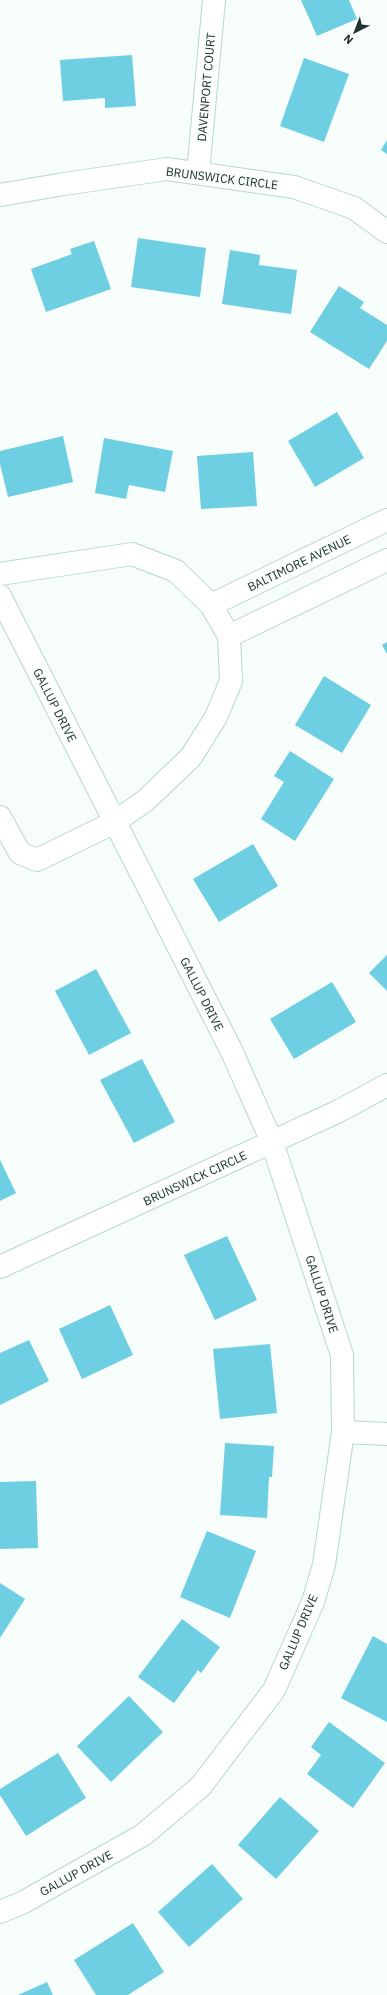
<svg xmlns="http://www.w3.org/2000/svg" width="387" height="1995" font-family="'IBM Plex Sans',sans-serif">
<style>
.building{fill:#6ecee2}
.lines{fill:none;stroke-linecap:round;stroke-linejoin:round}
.street-casing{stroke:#b5d8cf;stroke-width:24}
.street{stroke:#fff;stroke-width:22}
.labels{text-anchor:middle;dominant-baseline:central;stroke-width:3.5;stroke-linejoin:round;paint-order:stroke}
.street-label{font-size:12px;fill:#24322f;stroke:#f6fdfb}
</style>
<rect width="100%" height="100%" fill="#f6fdfb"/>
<g class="building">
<polygon points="301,0 349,0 357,19 317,36"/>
<polygon points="132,55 136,106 105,108 105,98 63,101 60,60"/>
<polygon points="304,58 349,74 324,142 280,126"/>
<polygon points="387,140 387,154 381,150"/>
<polygon points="138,238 206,248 200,297 131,287"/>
<polygon points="94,241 111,289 46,312 31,269 72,254 70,249"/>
<polygon points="230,250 260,255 259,265 297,270 291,314 222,304"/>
<polygon points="339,286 364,302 360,308 387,325 387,341 369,369 310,332"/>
<polygon points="337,412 364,458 315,487 288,441"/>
<polygon points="63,436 73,482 8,497 0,464 0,451"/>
<polygon points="104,438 173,451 165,492 129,485 126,499 95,493"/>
<polygon points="253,452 257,506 201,509 197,456"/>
<polygon points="387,642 387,654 382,645"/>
<polygon points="324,676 371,705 342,753 295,725"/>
<polygon points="290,751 334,779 295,841 261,819 284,782 274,776"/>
<polygon points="253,844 278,886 219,922 193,879"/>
<polygon points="387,955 387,991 369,973"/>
<polygon points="96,969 131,1033 89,1055 55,991"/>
<polygon points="332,982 356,1022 294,1059 270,1019"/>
<polygon points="142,1059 175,1122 134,1143 100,1080"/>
<polygon points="0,1160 16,1193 0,1201"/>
<polygon points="227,1236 257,1300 215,1320 184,1255"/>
<polygon points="110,1305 133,1355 82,1379 59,1329"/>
<polygon points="29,1340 49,1381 0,1405 0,1353"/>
<polygon points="270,1344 277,1413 220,1419 213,1349"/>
<polygon points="225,1443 274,1446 272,1477 269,1477 267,1518 220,1515"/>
<polygon points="36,1481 38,1548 0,1549 0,1482"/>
<polygon points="207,1531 256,1551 230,1618 180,1597"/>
<polygon points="0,1583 25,1599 0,1638"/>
<polygon points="182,1619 220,1647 201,1673 198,1670 174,1703 138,1677"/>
<polygon points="373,1636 387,1644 387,1722 341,1698"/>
<polygon points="129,1696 163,1732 111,1782 77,1746"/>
<polygon points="329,1722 385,1763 353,1808 307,1774 321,1755 311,1747"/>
<polygon points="58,1753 86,1798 26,1836 0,1795 0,1789"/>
<polygon points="280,1797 319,1831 276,1879 238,1845"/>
<polygon points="212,1864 243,1899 189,1947 158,1912"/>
<polygon points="133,1923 164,1972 128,1995 96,1995 74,1960"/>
<polygon points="47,1982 53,1995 18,1995"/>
</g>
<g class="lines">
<g class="street-casing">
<g id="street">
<polyline points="198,173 214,0"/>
<polyline points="0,195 64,184 167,169 294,187 354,208 387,232"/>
<polyline points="0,574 132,554 176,571 211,605 229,636 231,681 216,717 191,757 146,800 115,822 37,860 20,853 0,817"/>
<polyline points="0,596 232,1052 272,1142 342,1355 343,1432 324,1565 313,1602 274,1690 201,1786 143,1835 22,1903 0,1912"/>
<polyline points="211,605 387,520"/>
<polyline points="229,636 387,560"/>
<polyline points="0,1267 339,1111 387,1085"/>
<polyline points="343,1432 387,1434"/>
</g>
</g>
<use href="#street" class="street"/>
</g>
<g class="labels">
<g class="street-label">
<text transform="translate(206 87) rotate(-85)">DAVENPORT COURT</text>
<text transform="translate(222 178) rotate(7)">BRUNSWICK CIRCLE</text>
<text transform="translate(299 563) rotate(-26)">BALTIMORE AVENUE</text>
<text transform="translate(55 705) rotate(63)">GALLUP DRIVE</text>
<text transform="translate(202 994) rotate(63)">GALLUP DRIVE</text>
<text transform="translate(195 1178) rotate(-25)">BRUNSWICK CIRCLE</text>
<text transform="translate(322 1294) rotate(72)">GALLUP DRIVE</text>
<text transform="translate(298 1632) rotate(-67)">GALLUP DRIVE</text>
<text transform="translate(76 1873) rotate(-29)">GALLUP DRIVE</text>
</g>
</g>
<g transform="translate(355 32) rotate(222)" stroke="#f6fdfb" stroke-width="3" paint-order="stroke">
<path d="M0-3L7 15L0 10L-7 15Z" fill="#24322f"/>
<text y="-6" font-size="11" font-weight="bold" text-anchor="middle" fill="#24322f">N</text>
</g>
</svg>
